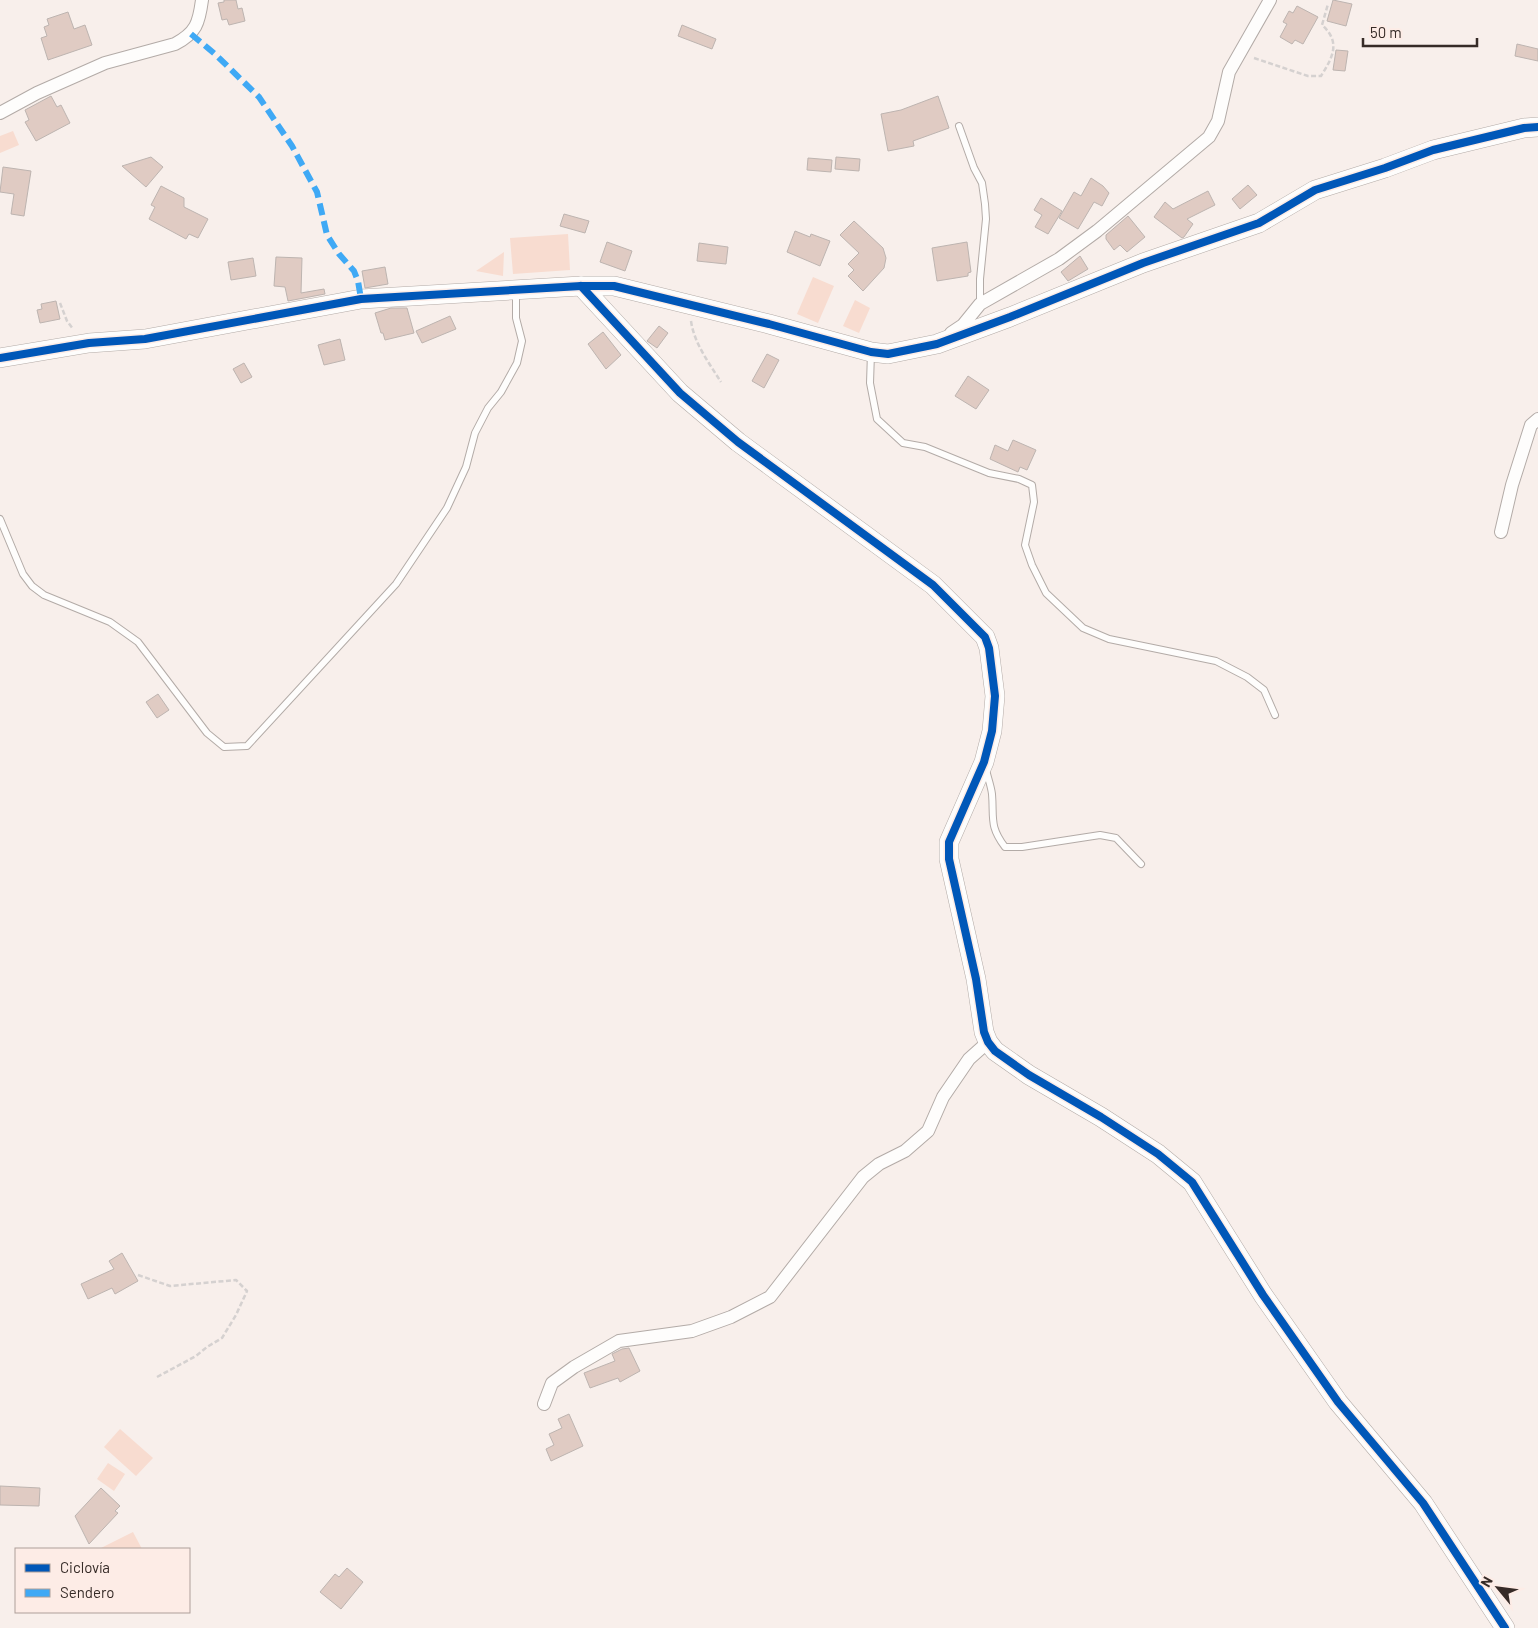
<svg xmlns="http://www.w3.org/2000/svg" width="1538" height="1628" font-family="Barlow,sans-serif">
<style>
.green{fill:#f8dcd0}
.building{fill:#e0cbc3;stroke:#bdb4b0}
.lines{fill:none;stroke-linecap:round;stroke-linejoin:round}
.lane-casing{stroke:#b3aba7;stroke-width:8}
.street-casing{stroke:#b3aba7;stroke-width:14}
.secondary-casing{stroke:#b3aba7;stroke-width:20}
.path{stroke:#d5d1d0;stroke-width:2.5;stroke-dasharray:5 2.5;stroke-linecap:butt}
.lane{stroke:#fefdfc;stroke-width:6}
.street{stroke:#fefdfc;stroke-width:12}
.secondary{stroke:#fefdfc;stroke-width:19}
.quiet{stroke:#3fa9f5;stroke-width:6;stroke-dasharray:12 6;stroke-linecap:butt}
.cycleway-casing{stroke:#fdece6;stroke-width:11}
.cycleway{stroke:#0057b8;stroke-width:8}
</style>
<rect width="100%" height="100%" fill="#f8efeb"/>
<g class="green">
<polygon points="13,131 19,145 0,153 0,136"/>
<polygon points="568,234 570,270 513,274 510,238"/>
<polygon points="504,252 503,276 476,271"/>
<polygon points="813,277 834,286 818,323 797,314"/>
<polygon points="855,300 870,308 859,333 843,326"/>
<polygon points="120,1429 153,1458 136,1476 104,1447"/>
<polygon points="108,1463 125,1474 114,1491 97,1479"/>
<polygon points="133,1532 142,1549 99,1549"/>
</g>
<g class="building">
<polygon points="224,0 236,0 238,9 242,8 245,21 229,25 227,19 222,20 218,3 224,2"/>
<polygon points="1333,0 1352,4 1346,26 1327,21"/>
<polygon points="1297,6 1318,17 1303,44 1295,40 1292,44 1280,37 1287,24 1283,22 1289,11 1293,13"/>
<polygon points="68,12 74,29 85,25 92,45 48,60 41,38 47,36 44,27 49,25 47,19"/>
<polygon points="682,25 716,39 712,49 678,36"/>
<polygon points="1517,44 1538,49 1538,61 1515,56"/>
<polygon points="1336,50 1348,51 1345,71 1333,70"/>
<polygon points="51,96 57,107 61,105 70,123 36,141 25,122 29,120 25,110"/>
<polygon points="938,96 949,128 913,141 914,146 888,151 881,114 901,110"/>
<polygon points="151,157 163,167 146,187 122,166"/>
<polygon points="836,157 860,159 859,171 835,169"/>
<polygon points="808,158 832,160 831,172 807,170"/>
<polygon points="3,167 31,171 24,216 11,214 14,194 0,192"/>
<polygon points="1091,178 1103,186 1109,193 1102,206 1094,202 1078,229 1059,218 1074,192 1081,196"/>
<polygon points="1248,185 1257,195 1240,209 1232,199"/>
<polygon points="161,186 184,198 184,207 208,219 198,238 189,234 186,239 149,219 155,207 151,205"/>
<polygon points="1208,191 1215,205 1187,219 1193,224 1184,237 1182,238 1154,217 1165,202 1173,209"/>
<polygon points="1041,198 1062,211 1048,234 1035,227 1042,215 1034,210"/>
<polygon points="564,214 589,221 585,233 560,226"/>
<polygon points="1128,216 1145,237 1127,252 1120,245 1114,250 1106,239 1106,235"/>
<polygon points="854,221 883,248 886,258 884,268 863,291 848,276 854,270 848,264 859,253 840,235"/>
<polygon points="795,231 810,237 811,234 830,241 820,266 787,252"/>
<polygon points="607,242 632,251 625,271 600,262"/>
<polygon points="967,242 971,272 968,273 968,276 937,281 932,248"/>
<polygon points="699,243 728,247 726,264 697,261"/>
<polygon points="1080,256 1088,269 1068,281 1061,272"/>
<polygon points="276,257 302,258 301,293 324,289 325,294 288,301 285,287 274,286"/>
<polygon points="253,258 256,276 231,280 228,262"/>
<polygon points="385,267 388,284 365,288 362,271"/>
<polygon points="56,301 60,319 40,323 37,310 42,309 41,304"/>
<polygon points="391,308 407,308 414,333 385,340 383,333 381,333 375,313"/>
<polygon points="450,316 456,329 422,343 416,331"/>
<polygon points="659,326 668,333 657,348 647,341"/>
<polygon points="603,332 621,355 606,369 588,344"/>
<polygon points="340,339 345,360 324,365 318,345"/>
<polygon points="767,354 779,360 764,388 752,381"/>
<polygon points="244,363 252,377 241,383 233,369"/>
<polygon points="968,376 989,390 976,409 955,396"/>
<polygon points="1013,440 1036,450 1027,470 1020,467 1018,472 990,459 995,445 1008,451"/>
<polygon points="158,694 169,710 157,718 146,702"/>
<polygon points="122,1253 138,1281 115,1294 112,1288 88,1299 81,1284 114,1269 109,1261"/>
<polygon points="629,1348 640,1371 620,1382 618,1378 590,1388 584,1373 615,1361 612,1354 622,1349"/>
<polygon points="569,1414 583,1446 551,1461 546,1449 554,1445 549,1434 562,1428 558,1419"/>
<polygon points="0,1486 40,1488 39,1506 0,1505"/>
<polygon points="101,1488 120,1506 115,1511 118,1513 89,1544 75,1516"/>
<polygon points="347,1568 363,1582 341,1609 320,1592 335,1574 339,1577"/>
</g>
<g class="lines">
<g class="lane-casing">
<g id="lane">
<polyline points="959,126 974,168 982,183 985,204 986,219 980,279 980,304"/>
<polyline points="871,353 870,383 877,419 903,443 925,447 989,473 1019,479 1032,485 1034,502 1025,545 1032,565 1046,593 1083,628 1109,639 1216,661 1247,677 1264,690 1275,715"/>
<polyline points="0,519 23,574 32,586 44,595 110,622 138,642 207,733 224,747 247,746 396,584 447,508 466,467 475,433 488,408 501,392 517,363 522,341 516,318 516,292"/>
<path d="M986 770C988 778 991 786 992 794 994 818 989 826 1005 847H1022L1100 835 1116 838 1141 864"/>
</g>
</g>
<g class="street-casing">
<g id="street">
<path d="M0 113 37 93 105 63 175 44C196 33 199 23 202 0"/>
<polyline points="951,333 963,325 980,304 1059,259 1097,231 1209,137 1218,121 1229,72 1270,0"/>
<polyline points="1501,532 1512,485 1531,425 1538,419"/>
<polyline points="544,1404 552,1383 574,1367 619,1341 692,1331 731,1317 770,1297 863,1177 879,1164 905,1151 928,1131 943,1097 969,1059 988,1042"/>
</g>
</g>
<g class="secondary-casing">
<g id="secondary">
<polyline points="581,286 680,393 738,442 933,585 985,637 989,648 995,696 992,731 984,762 949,842 949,859 976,979 984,1032 988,1042 995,1051 1029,1075 1101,1117 1158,1154 1192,1182 1263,1295 1338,1402 1423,1503 1505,1628"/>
<polyline points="0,358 89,343 145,339 361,299 581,286 614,286 769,324 871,352 888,354 937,344 1010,317 1143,263 1259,223 1315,190 1385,168 1433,150 1524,128 1538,127"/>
</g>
</g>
<g class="path">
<path d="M1254 58 1308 76H1321C1333 57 1341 42 1322 25L1328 4"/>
<polyline points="60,303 67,321 73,329"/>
<path d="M691 321C694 343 709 363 721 382"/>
<polyline points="138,1275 170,1286 236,1280 247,1291 236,1315 222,1338 207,1347 196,1356 157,1377"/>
</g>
<use href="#lane" class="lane"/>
<use href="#street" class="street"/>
<use href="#secondary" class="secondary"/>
<polyline class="quiet" points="191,34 215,54 259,97 292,146 317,192 327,235 339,254 354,271 358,281 361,299"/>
<g class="cycleway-casing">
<g id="cycleway">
<polyline points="581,286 680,393 738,442 933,585 985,637 989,648 995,696 992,731 984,762 949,842 949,859 976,979 984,1032 988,1042 995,1051 1029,1075 1101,1117 1158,1154 1192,1182 1263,1295 1338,1402 1423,1503 1505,1628"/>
<polyline points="0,358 89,343 145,339 361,299 581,286 614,286 769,324 871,352 888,354 937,344 1010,317 1143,263 1259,223 1315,190 1385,168 1433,150 1524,128 1538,127"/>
</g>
</g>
<use href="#cycleway" class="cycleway"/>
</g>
<rect x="15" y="1548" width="175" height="65" fill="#fdece6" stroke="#ad9f9a"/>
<rect x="25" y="1564" width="25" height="8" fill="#0057b8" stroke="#ad9f9a"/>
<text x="60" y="1573" font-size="15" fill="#362b27">Ciclovía</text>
<rect x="25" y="1589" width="25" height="8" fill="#3fa9f5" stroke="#ad9f9a"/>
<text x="60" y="1598" font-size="15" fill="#362b27">Sendero</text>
<g transform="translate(1498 1588) rotate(299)" stroke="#fdece6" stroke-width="4" paint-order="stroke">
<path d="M0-4L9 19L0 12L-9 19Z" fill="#362b27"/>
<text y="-8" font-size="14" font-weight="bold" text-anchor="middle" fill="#362b27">N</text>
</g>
<path d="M1363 38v8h114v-8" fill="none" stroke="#362b27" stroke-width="2.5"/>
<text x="1370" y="38" font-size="15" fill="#362b27" stroke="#fdece6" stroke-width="4" paint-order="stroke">50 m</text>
</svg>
